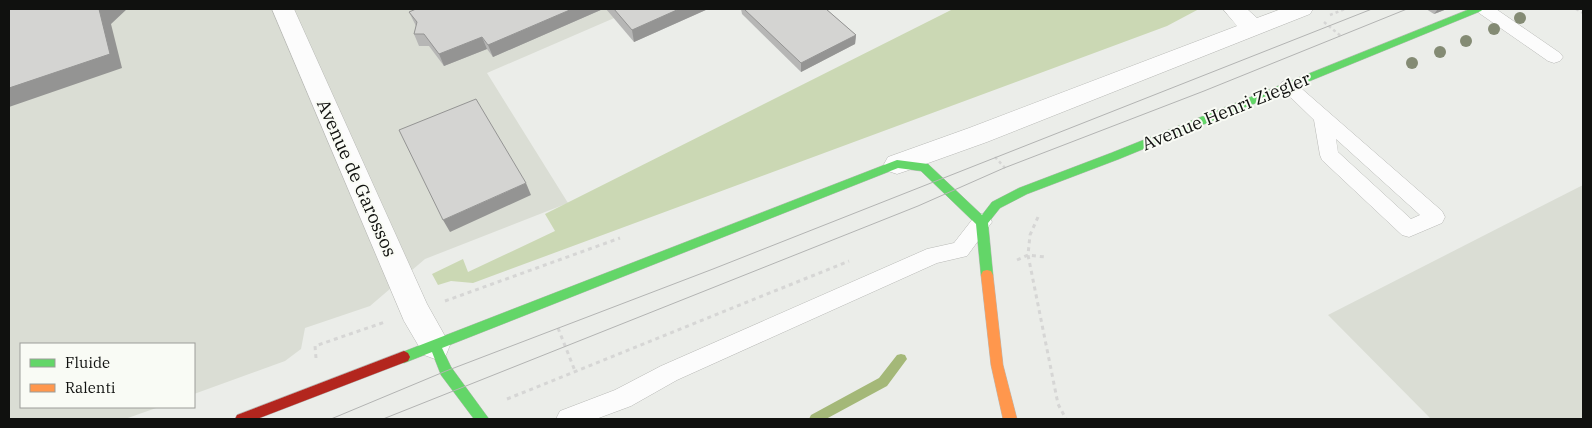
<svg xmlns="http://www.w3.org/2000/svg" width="1592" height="428" font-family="'IBM Plex Serif',serif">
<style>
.built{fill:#daddd4}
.green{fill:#cbd8b4}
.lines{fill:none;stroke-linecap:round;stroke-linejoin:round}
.stream{fill:#a4b878;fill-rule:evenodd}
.lane-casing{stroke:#b8b9b6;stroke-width:1}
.street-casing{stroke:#b8b9b6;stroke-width:1}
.fast-casing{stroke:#b8b9b6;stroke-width:1}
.slow-casing{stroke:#b8b9b6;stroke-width:1}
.jam-casing{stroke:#b8b9b6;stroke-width:1}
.path-far1{stroke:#d6d6d5;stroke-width:2.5;stroke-dasharray:3 3;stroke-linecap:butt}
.path{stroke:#d6d6d5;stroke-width:3;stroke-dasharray:4 4;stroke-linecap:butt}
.lane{fill:#fcfcfc;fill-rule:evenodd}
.street{fill:#fcfcfc;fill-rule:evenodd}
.fast{fill:#63d668;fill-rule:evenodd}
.slow{fill:#ff974d;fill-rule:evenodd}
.jam{fill:#b3261e;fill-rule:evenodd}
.tram{stroke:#b3b4b3;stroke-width:1}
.tree{fill:#848b74}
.wall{fill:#b6b6b5}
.shaded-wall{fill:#949493}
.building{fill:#d4d4d2;stroke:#949493}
.labels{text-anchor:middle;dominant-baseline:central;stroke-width:4;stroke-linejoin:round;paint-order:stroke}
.street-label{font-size:18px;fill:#10110f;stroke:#f9fbf5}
</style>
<rect width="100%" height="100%" fill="#ebede9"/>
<g class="built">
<polygon points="9,9 635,9 487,73 568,203 425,259 370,306 305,328 301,349 285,361 194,394 194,344 21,344 21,407 159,407 125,419 9,419"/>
<polygon points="1583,185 1583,419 1431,419 1328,315"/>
</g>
<polygon class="green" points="953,9 1199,9 1167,26 473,283 451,281 438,285 432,274 463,259 468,272 555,231 545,214"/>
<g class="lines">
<polygon class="stream" points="901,354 905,355 907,359 887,386 826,419 809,419 811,415 879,378 897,355"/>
<g class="lane-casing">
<g id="lane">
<polygon points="1477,9 1496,9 1560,53 1563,57 1560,61 1554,63 1548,61 1479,13"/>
<path d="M1288 80 1294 82 1442 211 1445 217 1442 223 1409 237 1402 235 1322 160 1320 155 1314 120 1279 86 1282 82ZM1336 139 1420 215 1411 219 1338 152Z"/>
<polygon points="982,214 989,216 992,222 967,256 937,263 677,380 631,406 596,419 556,419 560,411 615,390 661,366 927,249 954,243 975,216"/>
</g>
</g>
<g class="street-casing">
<g id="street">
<polygon points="272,9 294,9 427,304 450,345 446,355 435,359 424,355 404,321"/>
<polygon points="1223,9 1247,9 1257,18 1281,9 1313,9 1310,14 987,142 906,171 897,174 888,171 884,164 888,157 969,128 1237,26"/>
</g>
</g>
<g class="fast-casing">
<polygon id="fast" points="1470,9 1483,9 1481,11 1119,159 1027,194 1000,208 988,223 993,275 991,279 987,280 983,279 981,275 976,224 921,171 898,168 442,348 451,367 489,419 474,419 441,375 432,352 404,363 400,361 398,357 400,353 897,160 928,164 982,215 992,202 1019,188 1111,153"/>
</g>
<g class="slow-casing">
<polygon id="slow" points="987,270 991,271 993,275 1003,365 1017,419 1003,419 991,365 981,275 983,271"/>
</g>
<g class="jam-casing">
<polygon id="jam" points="404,351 408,353 410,357 408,361 257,419 235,419 237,415"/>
</g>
<g class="path-far1">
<polyline points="1576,9 1583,13"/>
<polyline points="1330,15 1345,9"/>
<polyline points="1324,22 1342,37"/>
<polyline points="995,157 1006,169"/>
</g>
<g class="path">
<polyline points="1038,217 1030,235 1028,255 1058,404 1066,419"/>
<polyline points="1017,260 1028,255 1045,257"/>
<polyline points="445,301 620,238"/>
<polyline points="558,328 575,371"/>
<polyline points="316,358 315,346 385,322"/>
<polyline points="507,399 849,261"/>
</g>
<use href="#lane" class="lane"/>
<use href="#street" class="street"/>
<use href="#fast" class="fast"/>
<use href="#slow" class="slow"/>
<use href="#jam" class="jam"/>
<g class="tram">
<polyline points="331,419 446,371 713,269 1372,9"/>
<polyline points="383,419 918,206 1004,168 1204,91 1407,9"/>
</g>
</g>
<g class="tree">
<circle cx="1520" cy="18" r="6"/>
<circle cx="1494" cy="29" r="6"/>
<circle cx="1466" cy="41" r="6"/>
<circle cx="1440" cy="52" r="6"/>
<circle cx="1412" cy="63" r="6"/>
</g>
<g class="wall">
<polygon points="416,9 603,9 493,57 487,49 444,66 429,46 419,46 414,34 416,26 409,12"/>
<polygon points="606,9 708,9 634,42"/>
<polygon points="741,9 826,9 856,35 855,44 801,72 742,14"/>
<polygon points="1426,9 1447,9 1434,14"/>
</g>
<g class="shaded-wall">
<polygon points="99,9 127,9 111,24 122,68 9,107 9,88"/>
<polygon points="572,9 603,9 493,57 488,45"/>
<polygon points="679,9 708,9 634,42 632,30"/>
<polygon points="1438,9 1447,9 1434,14"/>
<polygon points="856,35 855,44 801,72 801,63"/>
<polygon points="482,37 487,49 444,66 439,54"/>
<polygon points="526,183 531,195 450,232 443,220"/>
</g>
<g class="building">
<polygon points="9,9 100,9 99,9 110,54 9,88"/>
<polygon points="416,9 572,9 488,45 482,37 439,54 424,34 414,34 417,22 409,12"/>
<polygon points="614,9 679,9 632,30"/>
<polygon points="744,9 826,9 856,35 801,63"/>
<polygon points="476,99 526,183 443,220 399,130"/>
</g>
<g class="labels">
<g class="street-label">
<text transform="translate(1226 111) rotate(-22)">Avenue Henri Ziegler</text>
<text transform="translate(357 178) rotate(66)">Avenue de Garossos</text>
</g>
</g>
<rect width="1592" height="428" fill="none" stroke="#10110f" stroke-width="20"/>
<rect x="20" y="343" width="175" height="65" fill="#f9fbf5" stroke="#9c9d99"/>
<rect x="30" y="359" width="25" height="8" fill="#63d668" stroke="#9c9d99"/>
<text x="65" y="368" font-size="15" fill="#10110f">Fluide</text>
<rect x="30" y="384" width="25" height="8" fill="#ff974d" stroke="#9c9d99"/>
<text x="65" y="393" font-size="15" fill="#10110f">Ralenti</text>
</svg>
